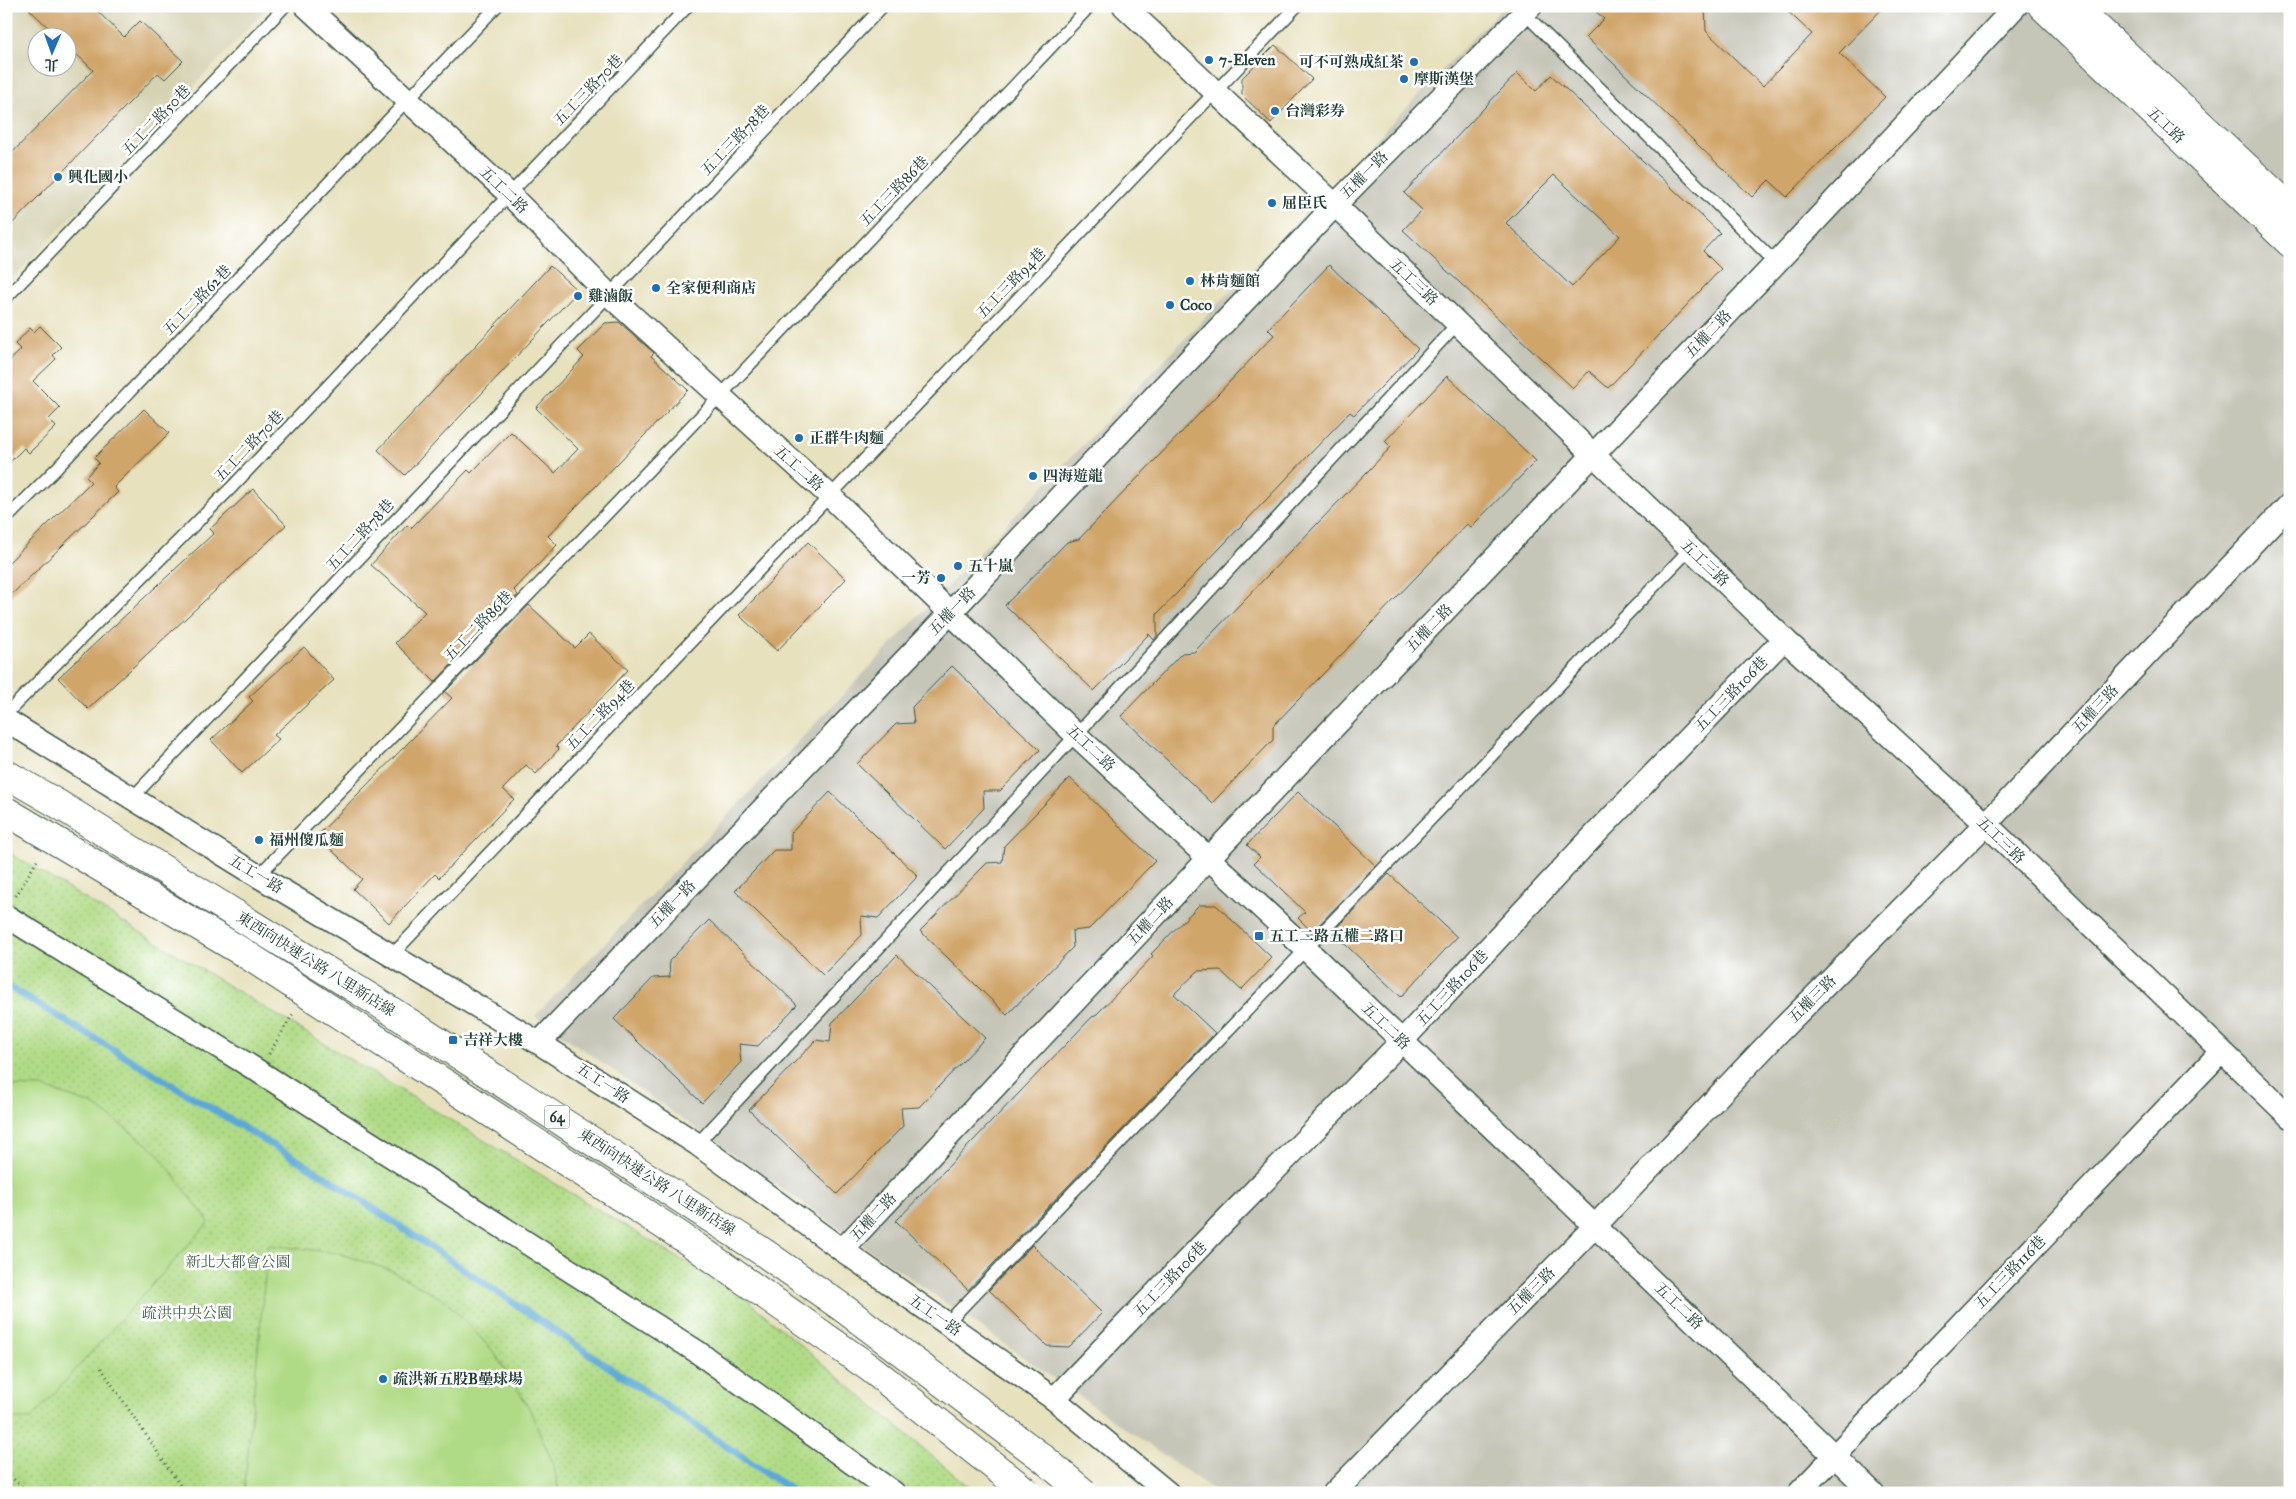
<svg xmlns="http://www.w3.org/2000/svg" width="2296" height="1499" font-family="'IM FELL Great Primer','Noto Serif TC',serif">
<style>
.built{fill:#d5d2b2;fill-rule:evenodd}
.industrial{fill:#c5c5b8}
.grass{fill:url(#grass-dots);stroke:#688c5d}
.pitch{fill:#b0db86;stroke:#688c5d}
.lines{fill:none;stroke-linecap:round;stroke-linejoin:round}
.stream{stroke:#5ca8d4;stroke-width:7}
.building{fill:#d0a56a;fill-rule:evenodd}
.lane-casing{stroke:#3d5649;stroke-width:14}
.street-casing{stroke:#3d5649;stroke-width:25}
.secondary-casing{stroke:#3d5649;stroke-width:30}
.path{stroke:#3d5649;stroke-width:3;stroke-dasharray:1 4;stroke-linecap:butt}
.lane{stroke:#fff;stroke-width:11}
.street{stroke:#fff;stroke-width:22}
.secondary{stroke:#fff;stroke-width:28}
.highway-bridge-casing{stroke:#3d5649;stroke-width:30;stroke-linecap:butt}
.highway-bridge{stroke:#fff;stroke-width:28}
.poi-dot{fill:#1f6fb2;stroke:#fff;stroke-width:2}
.labels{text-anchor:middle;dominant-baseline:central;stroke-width:5;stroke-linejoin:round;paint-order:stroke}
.shield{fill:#fff;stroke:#627771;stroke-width:1}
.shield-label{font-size:14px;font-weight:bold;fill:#1f3d34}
.poi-label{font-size:15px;font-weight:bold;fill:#1f3d34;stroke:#fff;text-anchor:start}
.street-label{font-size:15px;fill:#1f3d34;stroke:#fff}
.park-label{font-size:15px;fill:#436448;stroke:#fff}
</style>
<defs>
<pattern id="grass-dots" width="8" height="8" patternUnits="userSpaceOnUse" patternTransform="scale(1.25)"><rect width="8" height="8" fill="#b0db86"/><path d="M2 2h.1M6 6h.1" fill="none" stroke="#97bd74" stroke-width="1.8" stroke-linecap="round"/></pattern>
</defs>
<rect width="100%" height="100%" fill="#fff"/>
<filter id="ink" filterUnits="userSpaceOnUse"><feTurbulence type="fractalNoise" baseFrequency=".02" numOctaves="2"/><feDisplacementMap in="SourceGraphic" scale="10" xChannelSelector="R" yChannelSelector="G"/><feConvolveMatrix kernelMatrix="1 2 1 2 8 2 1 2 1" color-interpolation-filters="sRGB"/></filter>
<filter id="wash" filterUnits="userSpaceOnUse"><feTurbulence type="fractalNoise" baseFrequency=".0096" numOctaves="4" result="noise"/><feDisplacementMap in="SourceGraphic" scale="20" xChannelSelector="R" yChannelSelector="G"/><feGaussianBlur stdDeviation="1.12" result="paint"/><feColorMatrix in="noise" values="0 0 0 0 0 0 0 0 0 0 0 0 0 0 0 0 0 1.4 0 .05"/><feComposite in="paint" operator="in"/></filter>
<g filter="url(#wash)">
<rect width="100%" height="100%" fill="#e7e1be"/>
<path class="built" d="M6 6H269L6 286ZM38 38H68V68H38Z"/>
<polygon class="industrial" points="1504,6 2290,6 2290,1493 1218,1493 535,1016"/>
<polygon class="grass" points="6,851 746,1299 976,1493 6,1493"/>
<g class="pitch">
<polygon points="6,1086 42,1087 94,1105 155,1150 209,1222 31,1419 6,1419"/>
<polygon points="268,1245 338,1253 390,1270 446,1301 493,1351 528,1406 553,1463 559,1493 244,1493"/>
</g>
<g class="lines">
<polyline class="stream" points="6,985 334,1182 796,1493"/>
</g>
<g id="blocks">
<g class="building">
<polygon points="26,6 92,6 124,37 140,21 183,61 165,79 158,73 6,230 6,159 93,70 68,46 68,38 59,38"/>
<polygon points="1590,6 1705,6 1706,31 1763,86 1812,34 1782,6 1885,6 1839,53 1885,97 1787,197 1769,180 1752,197 1586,37 1604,19"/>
<polygon points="1275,45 1312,79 1271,123 1242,95 1242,78"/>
<path d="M1517 73 1536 91 1551 75 1720 233 1703 251 1721 269 1608 388 1589 371 1573 388 1403 230 1422 210 1404 193ZM1554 175 1620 236 1572 287 1506 223Z"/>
<polygon points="1329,265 1418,349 1354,415 1350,412 1157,614 1157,636 1154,640 1149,634 1094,691 1005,605 1067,542 1079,539 1181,433 1274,335 1268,329"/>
<polygon points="550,266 578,291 405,475 378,450"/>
<polygon points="619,322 654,353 651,356 688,390 548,536 557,545 514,590 518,595 435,682 395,643 425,612 371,565 407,525 411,528 468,470 471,473 511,432 555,473 578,449 536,408 584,357 578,351 605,323"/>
<polygon points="40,326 61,347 53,355 56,359 33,381 60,408 49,419 56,427 29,453 24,448 6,466 6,364 21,350 15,344 30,328 34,332"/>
<polygon points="1447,376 1536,461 1471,527 1467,524 1273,726 1273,740 1212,803 1121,716 1182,653 1194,652 1391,447 1385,441"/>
<polygon points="144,409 169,433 114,487 118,492 6,600 6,565 91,482 86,477 99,463 94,458"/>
<polygon points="253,489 286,525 88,709 58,678 214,533 210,529"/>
<polygon points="808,542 846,579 777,651 739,615"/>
<polygon points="529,605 575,648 589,634 628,670 556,746 559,749 536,774 526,765 503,789 514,799 439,878 435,874 389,923 353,889 362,879 317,836 452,698 445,692"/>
<polygon points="304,647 334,680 274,735 279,739 242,773 211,740 253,701 249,697"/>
<polygon points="952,666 1040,750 1000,791 983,791 984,808 945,849 857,764 896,724 914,723 912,707"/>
<polygon points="1070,778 1155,861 1089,929 1072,931 1073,947 1007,1015 920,931 987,863 1002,862 1004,846"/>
<polygon points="830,792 918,876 878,918 861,916 862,935 823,975 735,891 774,850 791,850 791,833"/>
<polygon points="1298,792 1376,866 1312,932 1298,918 1305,912 1254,863 1260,857 1247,845"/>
<polygon points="1389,874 1457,937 1401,997 1332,932"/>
<polygon points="1199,905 1216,905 1272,958 1241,990 1220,970 1198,971 1174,994 1215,1033 968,1290 896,1221 1093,1016 1094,1017 1153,956 1151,954"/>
<polygon points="709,920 797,1005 758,1046 739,1044 741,1062 702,1103 614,1019 653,978 670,977 669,961"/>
<polygon points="897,955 985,1038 919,1107 901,1108 903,1126 837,1194 749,1110 816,1040 830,1042 832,1023"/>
<polygon points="1032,1245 1102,1313 1069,1347 1047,1346 989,1290"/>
</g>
</g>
</g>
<g filter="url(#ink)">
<use href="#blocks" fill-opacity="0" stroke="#3d5649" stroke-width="1"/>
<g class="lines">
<g class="lane-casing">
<g id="lane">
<polyline points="1524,13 1776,263"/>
<polyline points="6,298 285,6"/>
<polyline points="6,519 57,468 497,6"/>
<polyline points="6,714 232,487 688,6"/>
<polyline points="133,797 883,6"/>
<polyline points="258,876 720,396 1090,6"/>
<polyline points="392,955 1297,6"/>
<polyline points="697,1144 1457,324"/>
<polyline points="947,1323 1690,549"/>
</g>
</g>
<g class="street-casing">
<g id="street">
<polyline points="306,6 509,194 609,295 829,495 1075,734 1306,949 1873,1493"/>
<polyline points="1124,6 1335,205 1784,639 1986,824 2290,1117"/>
<polyline points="6,720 258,876 539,1043 697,1144 842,1250 1054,1399 1168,1493"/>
<polyline points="6,916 258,1071 696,1351 894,1493"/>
<polyline points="539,1043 951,612 1335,205 1531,6"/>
<polyline points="842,1250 1209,858 1776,263 2016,6"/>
<polyline points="1054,1399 1220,1226 1402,1041 1581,849 1784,639"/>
<polyline points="1334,1493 1596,1225 1780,1031 1986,824 2290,504"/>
<polyline points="1799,1493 2221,1052"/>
</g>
</g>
<g class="secondary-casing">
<g id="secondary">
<polyline points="2042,6 2290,243"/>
<polyline points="2074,6 2290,208"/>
</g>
</g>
<g class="path">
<polyline points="16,896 38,859"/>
<polyline points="269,1054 294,1012"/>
<polyline points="101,1368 185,1493"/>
<polyline points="6,1473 30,1493"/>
</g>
<use href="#lane" class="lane"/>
<use href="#street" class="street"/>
<use href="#secondary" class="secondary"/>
<g class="highway-bridge-casing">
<g id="highway-bridge">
<polyline points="6,774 58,804 382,1005 763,1252 843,1308 1044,1459 1084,1493"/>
<polyline points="6,811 244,953 682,1237 870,1368 1028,1493"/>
</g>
</g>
<use href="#highway-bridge" class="highway-bridge"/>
</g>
</g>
<g class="poi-dot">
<circle cx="1209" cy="60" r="5"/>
<circle cx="1414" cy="62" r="5"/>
<circle cx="1404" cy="79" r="5"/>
<circle cx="1275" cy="111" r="5"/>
<circle cx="58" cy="177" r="5"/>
<circle cx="1272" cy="203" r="5"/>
<circle cx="1190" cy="281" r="5"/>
<circle cx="656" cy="288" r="5"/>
<circle cx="578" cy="296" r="5"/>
<circle cx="1170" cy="305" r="5"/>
<circle cx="799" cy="438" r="5"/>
<circle cx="1033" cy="476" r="5"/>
<circle cx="958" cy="566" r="5"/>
<circle cx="941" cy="578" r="5"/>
<circle cx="259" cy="840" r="5"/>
<rect x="1254" y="931" width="10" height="10" rx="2.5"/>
<rect x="448" y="1035" width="10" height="10" rx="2.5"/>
<circle cx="383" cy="1379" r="5"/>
</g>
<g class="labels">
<rect class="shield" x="544.5" y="1105.5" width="25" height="23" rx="4"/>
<g class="shield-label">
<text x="557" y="1117">64</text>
</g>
<g class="poi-label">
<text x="1219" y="60">7-Eleven</text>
<text x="1404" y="62" text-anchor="end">可不可熟成紅茶</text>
<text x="1414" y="79">摩斯漢堡</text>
<text x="1285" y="111">台灣彩券</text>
<text x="68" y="177">興化國小</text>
<text x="1282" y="203">屈臣氏</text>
<text x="1200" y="281">林肯麵館</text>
<text x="666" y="288">全家便利商店</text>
<text x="588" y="296">雞滷飯</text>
<text x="1180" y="305">Coco</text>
<text x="809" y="438">正群牛肉麵</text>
<text x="1043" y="476">四海遊龍</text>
<text x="968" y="566">五十嵐</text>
<text x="931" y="578" text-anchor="end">一芳</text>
<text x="269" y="840">福州傻瓜麵</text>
<text x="1269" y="936">五工二路五權二路口</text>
<text x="463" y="1040">吉祥大樓</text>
<text x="393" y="1379">疏洪新五股B壘球場</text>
</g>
<g class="street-label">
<text transform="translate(588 90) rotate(-46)">五工三路70巷</text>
<text transform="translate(156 120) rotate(-46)">五工二路50巷</text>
<text transform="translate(2166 125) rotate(44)">五工路</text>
<text transform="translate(735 140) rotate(-46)">五工三路78巷</text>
<text transform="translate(1364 175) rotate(-45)">五權一路</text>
<text transform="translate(504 190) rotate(44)">五工二路</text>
<text transform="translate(894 191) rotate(-46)">五工三路86巷</text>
<text transform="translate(1414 282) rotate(44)">五工三路</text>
<text transform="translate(1011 283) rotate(-46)">五工三路94巷</text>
<text transform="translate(197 300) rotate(-46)">五工二路62巷</text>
<text transform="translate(1708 334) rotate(-46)">五權二路</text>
<text transform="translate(249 446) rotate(-46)">五工二路70巷</text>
<text transform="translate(799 468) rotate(42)">五工二路</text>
<text transform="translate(360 535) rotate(-47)">五工二路78巷</text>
<text transform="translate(1705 563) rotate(44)">五工三路</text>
<text transform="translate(952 611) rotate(-46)">五權一路</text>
<text transform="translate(478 626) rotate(-46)">五工二路86巷</text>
<text transform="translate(1429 628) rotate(-46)">五權二路</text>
<text transform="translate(1731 694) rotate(-46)">五工三路106巷</text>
<text transform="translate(2095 709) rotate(-47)">五權三路</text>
<text transform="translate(600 715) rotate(-46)">五工二路94巷</text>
<text transform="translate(1091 748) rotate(43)">五工二路</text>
<text transform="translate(2001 840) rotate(44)">五工三路</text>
<text transform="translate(256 874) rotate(31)">五工一路</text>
<text transform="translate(672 904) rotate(-46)">五權一路</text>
<text transform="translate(1150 921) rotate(-47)">五權二路</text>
<text transform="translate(316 964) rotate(32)">東西向快速公路 八里新店線</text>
<text transform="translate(1452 988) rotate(-47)">五工三路106巷</text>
<text transform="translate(1812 999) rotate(-45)">五權三路</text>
<text transform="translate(1386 1026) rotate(44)">五工二路</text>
<text transform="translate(603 1083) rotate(33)">五工一路</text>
<text transform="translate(657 1182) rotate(33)">東西向快速公路 八里新店線</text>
<text transform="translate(873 1217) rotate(-47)">五權二路</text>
<text transform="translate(2010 1272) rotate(-46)">五工三路116巷</text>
<text transform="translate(1170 1279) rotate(-46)">五工三路106巷</text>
<text transform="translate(1531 1291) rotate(-45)">五權三路</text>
<text transform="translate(1679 1306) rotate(44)">五工二路</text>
<text transform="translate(935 1315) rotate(35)">五工一路</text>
</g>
<g class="park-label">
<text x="238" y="1262">新北大都會公園</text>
<text x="187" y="1313">疏洪中央公園</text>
</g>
</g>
<rect width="2296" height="1499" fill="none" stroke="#fff" stroke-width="25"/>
<g transform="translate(52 52) rotate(182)"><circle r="24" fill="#ffffff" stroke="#a5b1ae"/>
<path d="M0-4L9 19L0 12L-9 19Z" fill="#1f6fb2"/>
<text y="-8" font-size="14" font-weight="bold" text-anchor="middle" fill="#1f3d34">北</text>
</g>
</svg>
